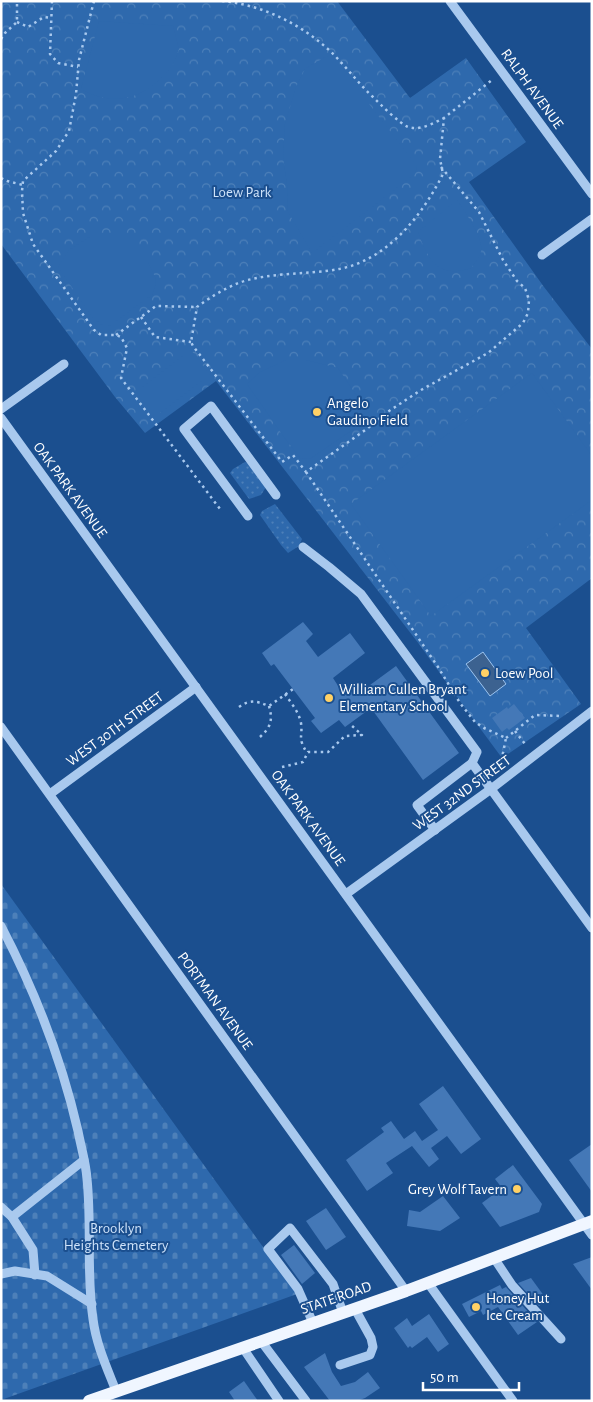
<svg xmlns="http://www.w3.org/2000/svg" width="593" height="1402" font-family="'Alegreya Sans',sans-serif">
<style>
.grass{fill:url(#grass-dots)}
.forest{fill:url(#forest-crowns)}
.cemetery{fill:url(#cemetery-stones)}
.pitch{fill:#2e69ad}
.water{fill:#3c6290;stroke:#9cc4f0}
.building{fill:#4478b7}
.lines{fill:none;stroke-linecap:round;stroke-linejoin:round}
.path{stroke:#a9c9ee;stroke-width:2.5;stroke-dasharray:2.5 4;stroke-linecap:butt}
.minor{stroke:#a9c9ee;stroke-width:9}
.major{stroke:#f0f6ff;stroke-width:12}
.poi-dot{fill:#ffd166;stroke:#1b4f8f;stroke-width:2}
.labels{text-anchor:middle;dominant-baseline:central;stroke-width:4;stroke-linejoin:round;paint-order:stroke}
.street-label{font-size:15px;fill:#fff;stroke:#1b4f8f}
.park-label{font-size:15px;fill:#cfe3fa;stroke:#1b4f8f}
.poi-label{font-size:15px;fill:#fff;stroke:#1b4f8f;text-anchor:start}
</style>
<defs>
<pattern id="grass-dots" width="8" height="8" patternUnits="userSpaceOnUse" patternTransform="scale(1.25)"><rect width="8" height="8" fill="#2e69ad"/><path d="M2 2h.1M6 6h.1" fill="none" stroke="#4d80b9" stroke-width="1.8" stroke-linecap="round"/></pattern>
<pattern id="forest-crowns" width="20" height="18" patternUnits="userSpaceOnUse" patternTransform="scale(1.25)"><rect width="20" height="18" fill="#2e69ad"/><path d="M2 6a3 3 0 1 1 6 0M12 15a3 3 0 1 1 6 0" fill="none" stroke="#4d80b9"/></pattern>
<pattern id="cemetery-stones" width="16" height="16" patternUnits="userSpaceOnUse" patternTransform="scale(1.25)"><rect width="16" height="16" fill="#2e69ad"/><path d="M2 7V4a2 2 0 0 1 4 0v3zM10 15v-3a2 2 0 0 1 4 0v3z" fill="#4d80b9"/></pattern>
</defs>
<rect width="100%" height="100%" fill="#1b4f8f"/>
<g class="grass">
<polygon points="245,462 249,463 266,487 261,495 249,499 230,473 233,469"/>
<polygon points="275,504 302,539 299,546 288,553 281,545 260,515 262,511"/>
</g>
<polygon class="forest" points="1,1 337,1 410,98 466,58 526,142 469,182 544,287 592,349 592,578 526,628 581,704 502,758 465,708 419,644 216,381 145,433 115,397 1,244"/>
<polygon class="cemetery" points="1,884 297,1294 1,1400"/>
<g class="pitch">
<path d="M99 21 173 26 179 49C177 54 175 62 171 67 148 97 116 109 81 89Z"/>
<polygon points="327,56 362,95 417,166 415,174 312,253 287,210 288,192 283,156 285,124 296,87 305,69"/>
<path d="M457 200C464 210 484 239 481 251 480 257 475 263 471 268 438 279 428 260 418 232Z"/>
<polygon points="91,236 120,236 148,262 155,277 156,283 152,295 106,328 93,318 58,267 69,250"/>
<polygon points="191,350 210,375 153,418 134,393"/>
<polygon points="286,360 306,360 338,368 371,417 310,459 300,458 284,437 247,384 260,372"/>
<polygon points="532,373 592,456 592,500 431,616 351,504"/>
</g>
<polygon class="water" points="483,652 506,684 490,696 466,664"/>
<g class="building">
<polygon points="303,622 313,634 306,641 318,657 350,633 365,653 333,678 344,695 351,690 355,696 396,666 459,753 423,780 371,708 345,727 339,720 321,733 311,721 315,718 274,664 271,666 262,653"/>
<polygon points="514,704 525,718 509,730 507,728 502,732 492,718 507,707 508,709"/>
<polygon points="443,1086 481,1139 461,1154 447,1136 431,1148 439,1159 429,1167 412,1146 386,1163 393,1173 367,1191 346,1160 384,1132 381,1128 391,1121 404,1139 415,1131 422,1141 438,1130 419,1104"/>
<polygon points="592,1144 592,1192 569,1160"/>
<polygon points="513,1165 542,1204 539,1212 500,1227 482,1203 502,1188 495,1179"/>
<polygon points="443,1196 460,1218 440,1231 407,1226 409,1210 420,1212"/>
<polygon points="326,1208 346,1237 326,1250 306,1221"/>
<polygon points="294,1245 315,1273 302,1284 281,1255"/>
<polygon points="592,1257 592,1290 573,1264"/>
<polygon points="531,1278 547,1300 539,1306 518,1283"/>
<polygon points="500,1285 502,1289 506,1287 537,1322 518,1335 498,1307 483,1315 481,1311 469,1317 462,1304"/>
<polygon points="429,1314 449,1344 438,1352 427,1337 412,1348 410,1346 408,1348 394,1328 407,1318 412,1326"/>
<polygon points="325,1353 332,1372 341,1386 355,1382 368,1372 380,1388 365,1398 357,1401 330,1401 304,1367"/>
<polygon points="244,1381 258,1401 235,1401 229,1392"/>
</g>
<g class="lines">
<g class="path">
<polyline points="52,1 50,54 58,63 78,67"/>
<polyline points="94,1 79,60 76,94 69,131 56,151 23,181 22,191 23,213 33,244 94,330 101,335 116,335 121,337 127,348 121,378 220,509"/>
<path d="M222 1C262 5 299 23 329 50 344 64 357 82 373 97 381 105 399 123 408 127 420 131 434 123 444 118"/>
<polyline points="17,22 28,27 44,17 51,18"/>
<polyline points="1,39 5,33 17,22 17,1"/>
<path d="M441 167 479 212 503 260 517 281 525 288 529 300 528 313 523 323 488 353 421 390 386 413 368 428 306 472 293 455 282 462 193 346 191 342 197 307C209 298 222 290 236 284 265 272 307 275 339 269 387 260 422 216 443 174L440 159 444 118 492 80"/>
<polyline points="1,178 7,181 23,185"/>
<polyline points="141,317 155,337 191,342"/>
<polyline points="116,335 156,306 197,307"/>
<polyline points="306,472 438,667 460,703 475,722 484,728 506,738 501,763"/>
<path d="M285 694C291 703 299 712 301 723 303 739 297 736 307 753"/>
<path d="M239 707C250 699 256 701 269 706L293 689"/>
<polyline points="515,731 525,744"/>
<path d="M260 737C271 727 273 720 269 706"/>
<polyline points="506,738 535,715 562,716"/>
<polyline points="282,767 303,762 308,752 328,752 345,736 362,735 350,724"/>
</g>
<g class="minor">
<polyline points="450,1 592,194"/>
<polyline points="542,255 592,219"/>
<polyline points="1,409 64,364"/>
<polyline points="1,418 592,1235"/>
<polyline points="248,516 184,429 211,406 276,495"/>
<polyline points="303,547 329,567 361,594 477,752 472,763"/>
<polyline points="1,727 406,1291"/>
<polyline points="50,794 196,687"/>
<polyline points="435,830 417,805 472,763 592,928"/>
<polyline points="346,894 491,789 592,711"/>
<path d="M1 926C36 993 61 1057 78 1131 81 1147 86 1163 87 1179 92 1226 86 1273 93 1319 96 1344 107 1368 116 1391"/>
<polyline points="1,1207 12,1217 33,1250 35,1275"/>
<polyline points="12,1217 84,1160"/>
<polyline points="494,1258 512,1285 561,1339"/>
<polyline points="1,1274 15,1271 47,1276 92,1304"/>
<polyline points="428,1283 513,1401"/>
<polyline points="313,1323 298,1289 268,1249 290,1228 333,1284 343,1313"/>
<polyline points="261,1341 306,1401"/>
<polyline points="243,1348 279,1401"/>
<polyline points="340,1365 370,1355 373,1347 371,1338 355,1309"/>
</g>
<polyline class="major" points="89,1401 406,1291 592,1221"/>
</g>
<g class="poi-dot">
<circle cx="317" cy="412" r="5"/>
<circle cx="485" cy="673" r="5"/>
<circle cx="329" cy="698" r="5"/>
<circle cx="517" cy="1189" r="5"/>
<circle cx="476" cy="1307" r="5"/>
</g>
<g class="labels">
<g class="street-label">
<text transform="translate(532 89) rotate(54)">RALPH AVENUE</text>
<text transform="translate(70 490) rotate(54)">OAK PARK AVENUE</text>
<text transform="translate(115 729) rotate(-36)">WEST 30TH STREET</text>
<text transform="translate(462 793) rotate(-36)">WEST 32ND STREET</text>
<text transform="translate(308 818) rotate(54)">OAK PARK AVENUE</text>
<text transform="translate(215 1001) rotate(54)">PORTMAN AVENUE</text>
<text transform="translate(336 1298) rotate(-19)">STATE ROAD</text>
</g>
<g class="park-label">
<text x="242" y="192">Loew Park</text>
<text x="116" y="1228">Brooklyn<tspan x="116" dy="17">Heights Cemetery</tspan></text>
</g>
<g class="poi-label">
<text x="327" y="403">Angelo<tspan x="327" dy="17">Gaudino Field</tspan></text>
<text x="495" y="673">Loew Pool</text>
<text x="339" y="689">William Cullen Bryant<tspan x="339" dy="17">Elementary School</tspan></text>
<text x="507" y="1189" text-anchor="end">Grey Wolf Tavern</text>
<text x="486" y="1298">Honey Hut<tspan x="486" dy="17">Ice Cream</tspan></text>
</g>
</g>
<rect width="593" height="1402" fill="none" stroke="#ffffff" stroke-width="5"/>
<path d="M423 1382v8h96v-8" fill="none" stroke="#ffffff" stroke-width="2.5"/>
<text x="430" y="1382" font-size="15" fill="#ffffff" stroke="#1b4f8f" stroke-width="4" paint-order="stroke">50 m</text>
</svg>
